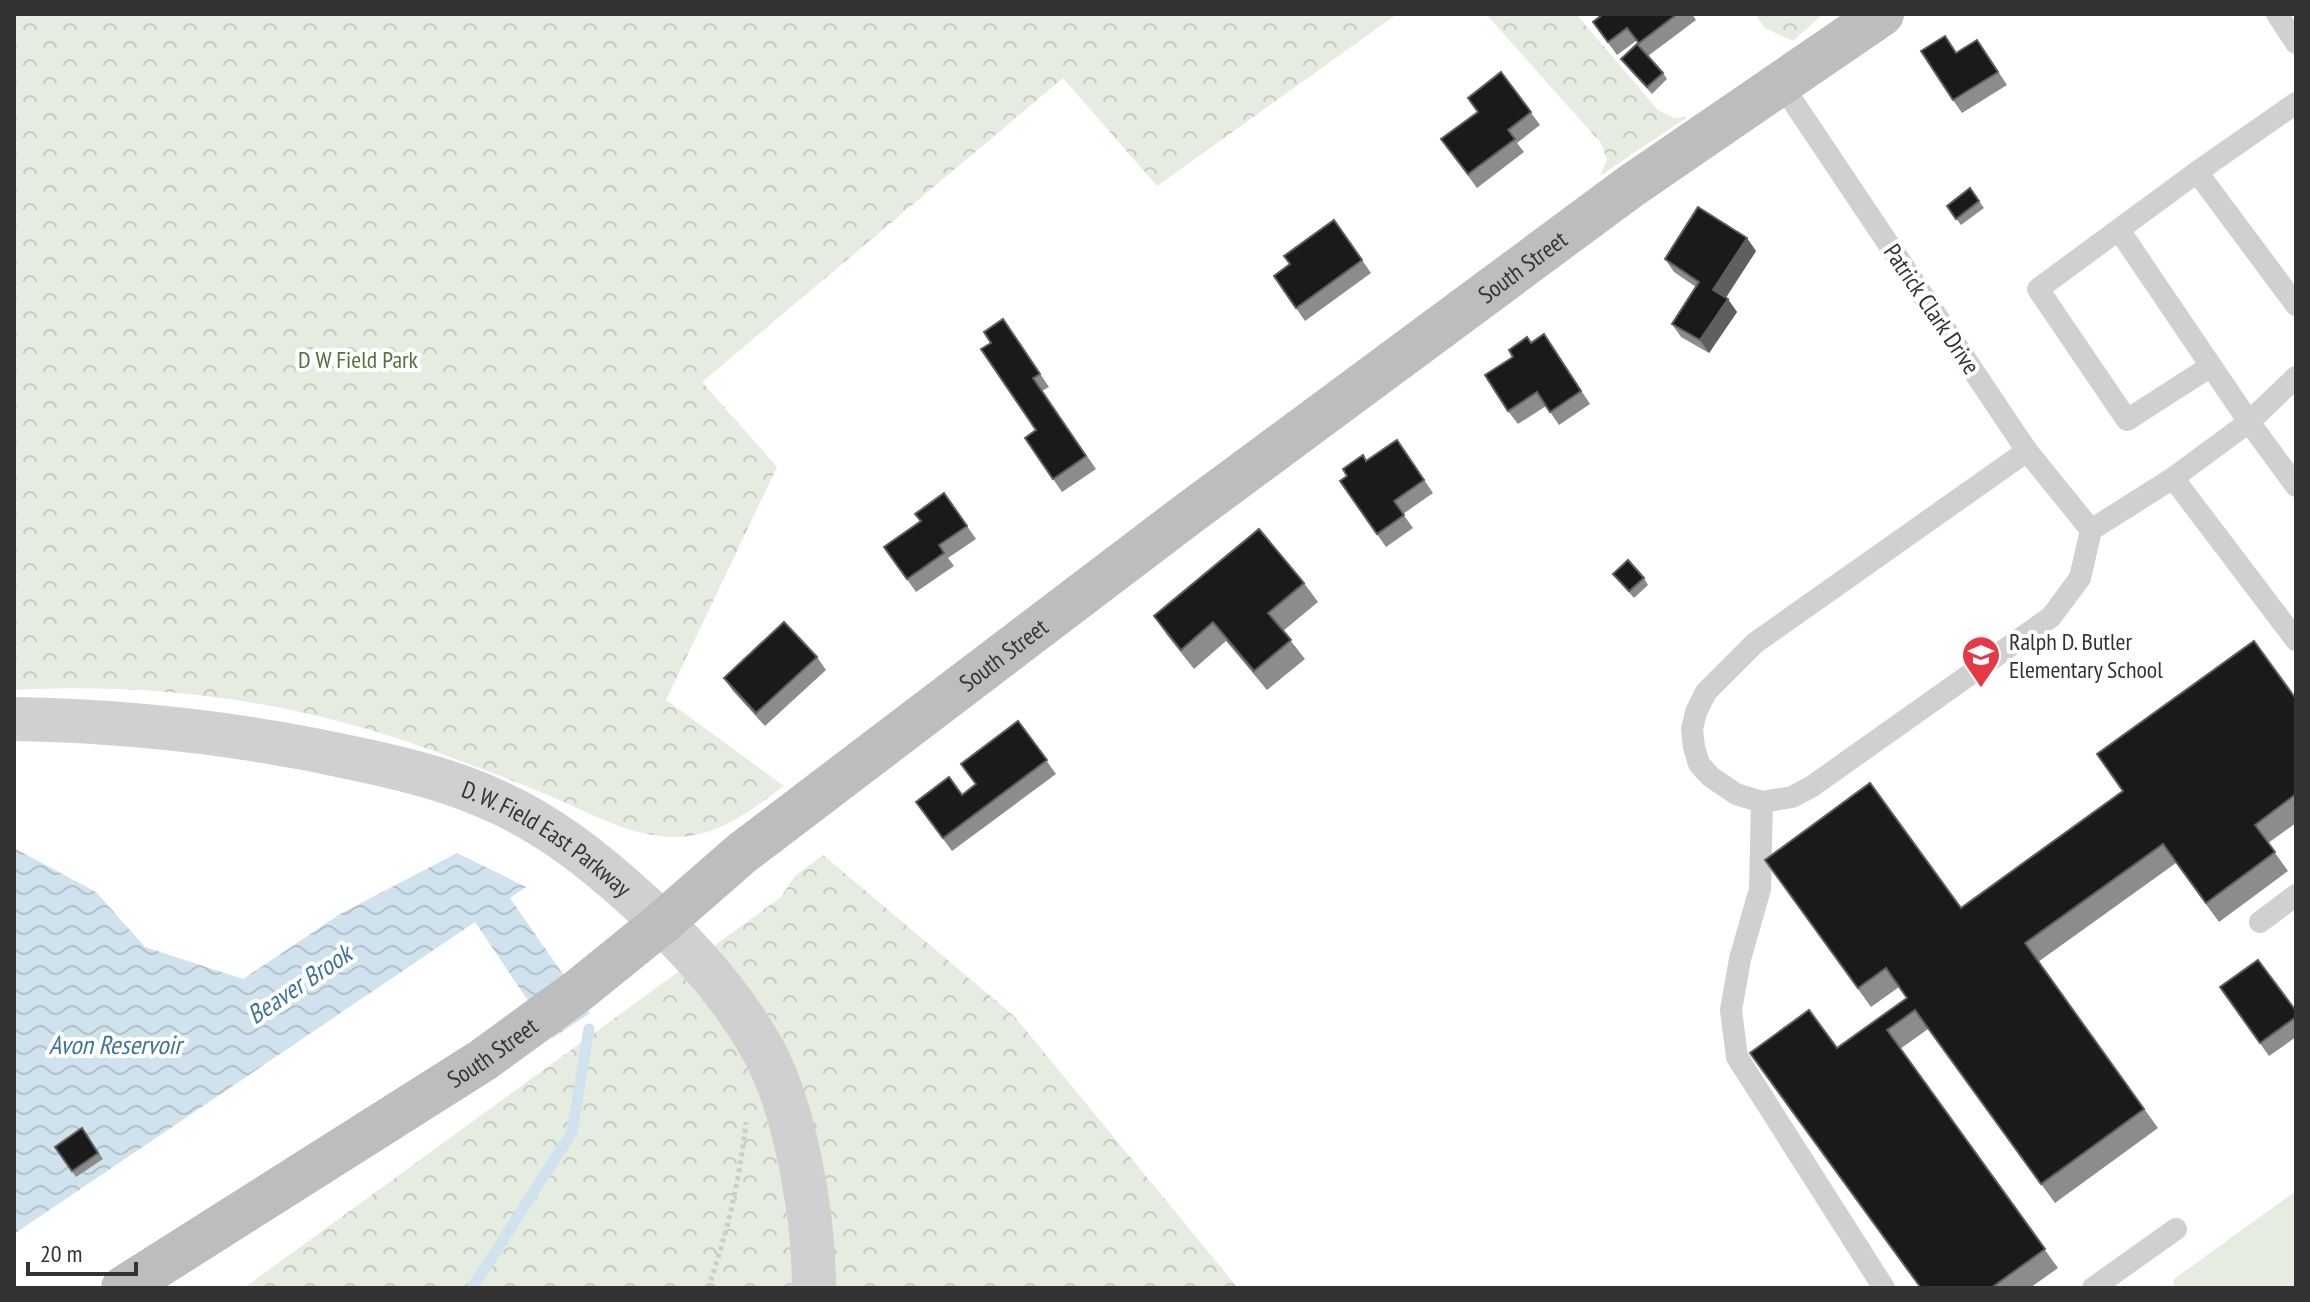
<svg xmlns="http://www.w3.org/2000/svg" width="2310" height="1302" font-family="'PT Sans Narrow',sans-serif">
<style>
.forest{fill:url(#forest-crowns)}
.park{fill:#e6ecdf}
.water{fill:url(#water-waves)}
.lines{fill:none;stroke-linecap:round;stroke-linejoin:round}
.stream{stroke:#cfe2ee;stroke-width:11}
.path{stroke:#cdcdcd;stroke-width:5;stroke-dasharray:4 4;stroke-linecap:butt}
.lane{stroke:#d0d0d0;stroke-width:22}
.street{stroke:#d0d0d0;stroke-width:44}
.secondary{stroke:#bdbdbd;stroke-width:44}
.wall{fill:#8c8c8c}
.shaded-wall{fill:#5f5f5f}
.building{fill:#1a1a1a;stroke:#5f5f5f;stroke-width:2}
.labels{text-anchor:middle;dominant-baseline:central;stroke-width:8;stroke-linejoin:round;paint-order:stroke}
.street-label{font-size:24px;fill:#333;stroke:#fff}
.park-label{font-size:24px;fill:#56703f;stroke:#fff}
.poi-label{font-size:24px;fill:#333;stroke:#fff;text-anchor:start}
.water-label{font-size:26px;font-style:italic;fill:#3f7597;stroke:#fff}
</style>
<defs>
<pattern id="forest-crowns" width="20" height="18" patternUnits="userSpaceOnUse" patternTransform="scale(2)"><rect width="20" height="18" fill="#e6ecdf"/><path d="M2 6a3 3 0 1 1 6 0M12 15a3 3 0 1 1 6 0" fill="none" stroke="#c6cbc0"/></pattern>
<pattern id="water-waves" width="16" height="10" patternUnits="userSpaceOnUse" patternTransform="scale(2)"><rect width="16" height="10" fill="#cfe2ee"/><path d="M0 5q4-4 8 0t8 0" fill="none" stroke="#b2c2cd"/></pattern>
</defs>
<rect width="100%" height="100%" fill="#fff"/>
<g class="forest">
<path d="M14 14H1397L1157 186 1063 78 702 382 777 467 666 700 784 786C753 809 717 837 676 837 629 837 587 811 545 794 507 778 469 764 431 750 297 701 157 682 14 690Z"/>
<polygon points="1486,14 1576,14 1658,110 1674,118 1687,117 1600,176 1607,160 1601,143"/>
<polygon points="1755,14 1823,14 1793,41 1765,28"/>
<polygon points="823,855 1014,1016 1238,1288 244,1288 781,897 795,876"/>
</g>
<polygon class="park" points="2296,1191 2296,1288 2173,1288 2174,1279"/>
<polygon class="water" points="14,848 96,892 145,947 243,979 340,914 457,853 526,887 510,898 590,1013 553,1038 475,922 14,1234"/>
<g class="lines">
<polyline class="stream" points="472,1288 572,1132 589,1029"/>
<path class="path" d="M708 1288C727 1234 740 1179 746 1122"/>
<g class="lane">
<polyline points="2277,14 2296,43"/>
<polyline points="1780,82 2027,451 2091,530"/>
<polyline points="2197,172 2296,305"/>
<polyline points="2119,230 2249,422 2296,377"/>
<polyline points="2211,366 2127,420 2038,289 2197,172 2296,103"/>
<polyline points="2027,451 1755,643 1706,692 1696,712 1692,729 1694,747 1699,764 1711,777 1736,794 1762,802 1792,797 1811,787 2051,617 2080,578 2091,530 2173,478 2249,422 2296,486"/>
<polyline points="2173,478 2296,640"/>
<polyline points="1762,802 1760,889 1740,959 1731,1010 1737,1057 1884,1288"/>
<polyline points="2260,922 2296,895"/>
<polyline points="2093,1288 2176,1229"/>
</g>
<path class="street" id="s1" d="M14 719C131 721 247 734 362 760 409 770 456 782 500 803 550 826 592 859 633 896 683 940 729 990 762 1048 796 1109 814 1218 814 1288"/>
<path class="secondary" id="s2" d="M123 1288 483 1060 579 990 663 922 742 853 1184 517 1631 186 1882 14"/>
</g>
<g class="wall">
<polygon points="1603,14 1692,14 1696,20 1648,56 1636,41 1617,55 1593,22"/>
<polygon points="1957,53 1986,53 2007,85 1962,113 1953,100"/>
<polygon points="1621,59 1663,73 1667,79 1652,94"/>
<polygon points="1501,72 1540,125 1517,143 1524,152 1477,188 1441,139 1478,112"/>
<polygon points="1970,188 1984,208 1961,225 1947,206"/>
<polygon points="1334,220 1371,273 1305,321 1274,276 1290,264"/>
<polygon points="1756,251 1726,298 1737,312 1709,353 1681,337 1672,324 1696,287 1674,272 1665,259"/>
<polygon points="1003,319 1049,387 1042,391 1096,469 1062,492 1025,438 1036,430 991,343"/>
<polygon points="1544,334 1590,404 1559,425 1546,406 1518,424 1508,411 1513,357"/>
<polygon points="1397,440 1433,493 1403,514 1413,528 1386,547 1340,481 1366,461"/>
<polygon points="944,493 976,539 948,558 954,566 916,592 884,547 921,521"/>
<polygon points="1613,574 1644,578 1648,585 1634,598"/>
<polygon points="1304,583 1318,602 1283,631 1305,659 1267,690 1226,641 1194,669 1167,635 1154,616"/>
<polygon points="817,657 826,670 765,726 733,691 724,678"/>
<polygon points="2296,699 2296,823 2268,843 2288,871 2219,922 2176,863 2038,962 2158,1128 2055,1203 1928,1029 1900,1049 2058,1268 2030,1288 1920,1288 1837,1048 1907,998 1899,987 1871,1007 1765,860 1961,908"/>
<polygon points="1018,721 1056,774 952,851 916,802 962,795 975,784 961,764"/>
<polygon points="2220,987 2296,1011 2296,1037 2269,1056"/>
<polygon points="82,1128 103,1159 76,1177 55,1147"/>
</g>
<g class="shaded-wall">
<polygon points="1747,238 1756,251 1722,303 1713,290"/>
<polygon points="1728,299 1737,312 1709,353 1700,340"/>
</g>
<g class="building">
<polygon points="1603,14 1677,14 1639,43 1627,28 1608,42 1593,22"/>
<polygon points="1945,36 1956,53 1977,40 1998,72 1953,100 1921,51"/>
<polygon points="1637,44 1663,73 1647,87 1621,59"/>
<polygon points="1501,72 1531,112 1508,130 1515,139 1468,174 1441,139 1478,112 1468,98"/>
<polygon points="1970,188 1979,201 1956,219 1947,206"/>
<polygon points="1698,207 1747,238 1713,290 1728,299 1700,340 1672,324 1699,282 1665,259"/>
<polygon points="1334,220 1362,260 1296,308 1274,276 1290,264 1284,256"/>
<polygon points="1003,319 1040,374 1033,378 1086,456 1053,479 1025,438 1036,430 981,349 991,343 984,332"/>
<polygon points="1544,334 1581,391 1550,412 1537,392 1508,411 1485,375 1513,357 1509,350 1527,337 1531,343"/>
<polygon points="1397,440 1424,480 1394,501 1404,515 1377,534 1340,481 1347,476 1343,469 1363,455 1366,461"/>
<polygon points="944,493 967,526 939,545 944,553 907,579 884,547 921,521 915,514"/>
<polygon points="1259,529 1304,583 1268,613 1291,640 1254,671 1213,622 1181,650 1154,616"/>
<polygon points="1628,560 1644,578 1629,591 1613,574"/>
<polygon points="784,622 817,657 756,713 724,678"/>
<polygon points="2254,641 2296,699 2296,794 2255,825 2275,852 2206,903 2163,844 2025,943 2144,1109 2041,1184 1915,1010 1887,1030 2045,1249 1991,1288 1921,1288 1750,1053 1809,1010 1837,1048 1907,998 1886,968 1858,988 1765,860 1870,783 1961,908 2123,791 2097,754"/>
<polygon points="1018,721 1047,760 943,838 916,802 949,777 962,795 976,784 961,764"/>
<polygon points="2258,960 2296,1011 2296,1017 2260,1043 2220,987"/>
<polygon points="82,1128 98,1153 72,1171 55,1147"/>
</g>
<defs>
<g id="school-pin" transform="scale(2)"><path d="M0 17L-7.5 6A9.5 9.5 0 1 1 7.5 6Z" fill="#e63946" stroke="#fff"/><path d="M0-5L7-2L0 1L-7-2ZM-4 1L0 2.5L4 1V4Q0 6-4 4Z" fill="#fff"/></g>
</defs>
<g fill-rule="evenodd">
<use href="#school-pin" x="1981" y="655"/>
</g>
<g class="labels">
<g class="street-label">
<text stroke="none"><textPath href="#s2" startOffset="1734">South Street</textPath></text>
<text transform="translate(1932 309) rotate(56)">Patrick Clark Drive</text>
<text stroke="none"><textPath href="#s2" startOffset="1086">South Street</textPath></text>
<text stroke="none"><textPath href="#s1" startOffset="554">D. W. Field East Parkway</textPath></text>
<text stroke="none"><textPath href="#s2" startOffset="438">South Street</textPath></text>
</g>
<g class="park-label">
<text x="358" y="359">D W Field Park</text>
</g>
<g class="poi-label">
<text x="2009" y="641">Ralph D. Butler<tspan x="2009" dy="28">Elementary School</tspan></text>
</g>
<g class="water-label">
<text transform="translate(299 984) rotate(-34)">Beaver Brook</text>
<text x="115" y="1044">Avon Reservoir</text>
</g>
</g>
<rect width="2310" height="1302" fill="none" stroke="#333333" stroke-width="32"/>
<path d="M28 1262v12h108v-12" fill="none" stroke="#333333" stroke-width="4"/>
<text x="40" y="1262" font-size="24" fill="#333333" stroke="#ffffff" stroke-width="6" paint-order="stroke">20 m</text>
</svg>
